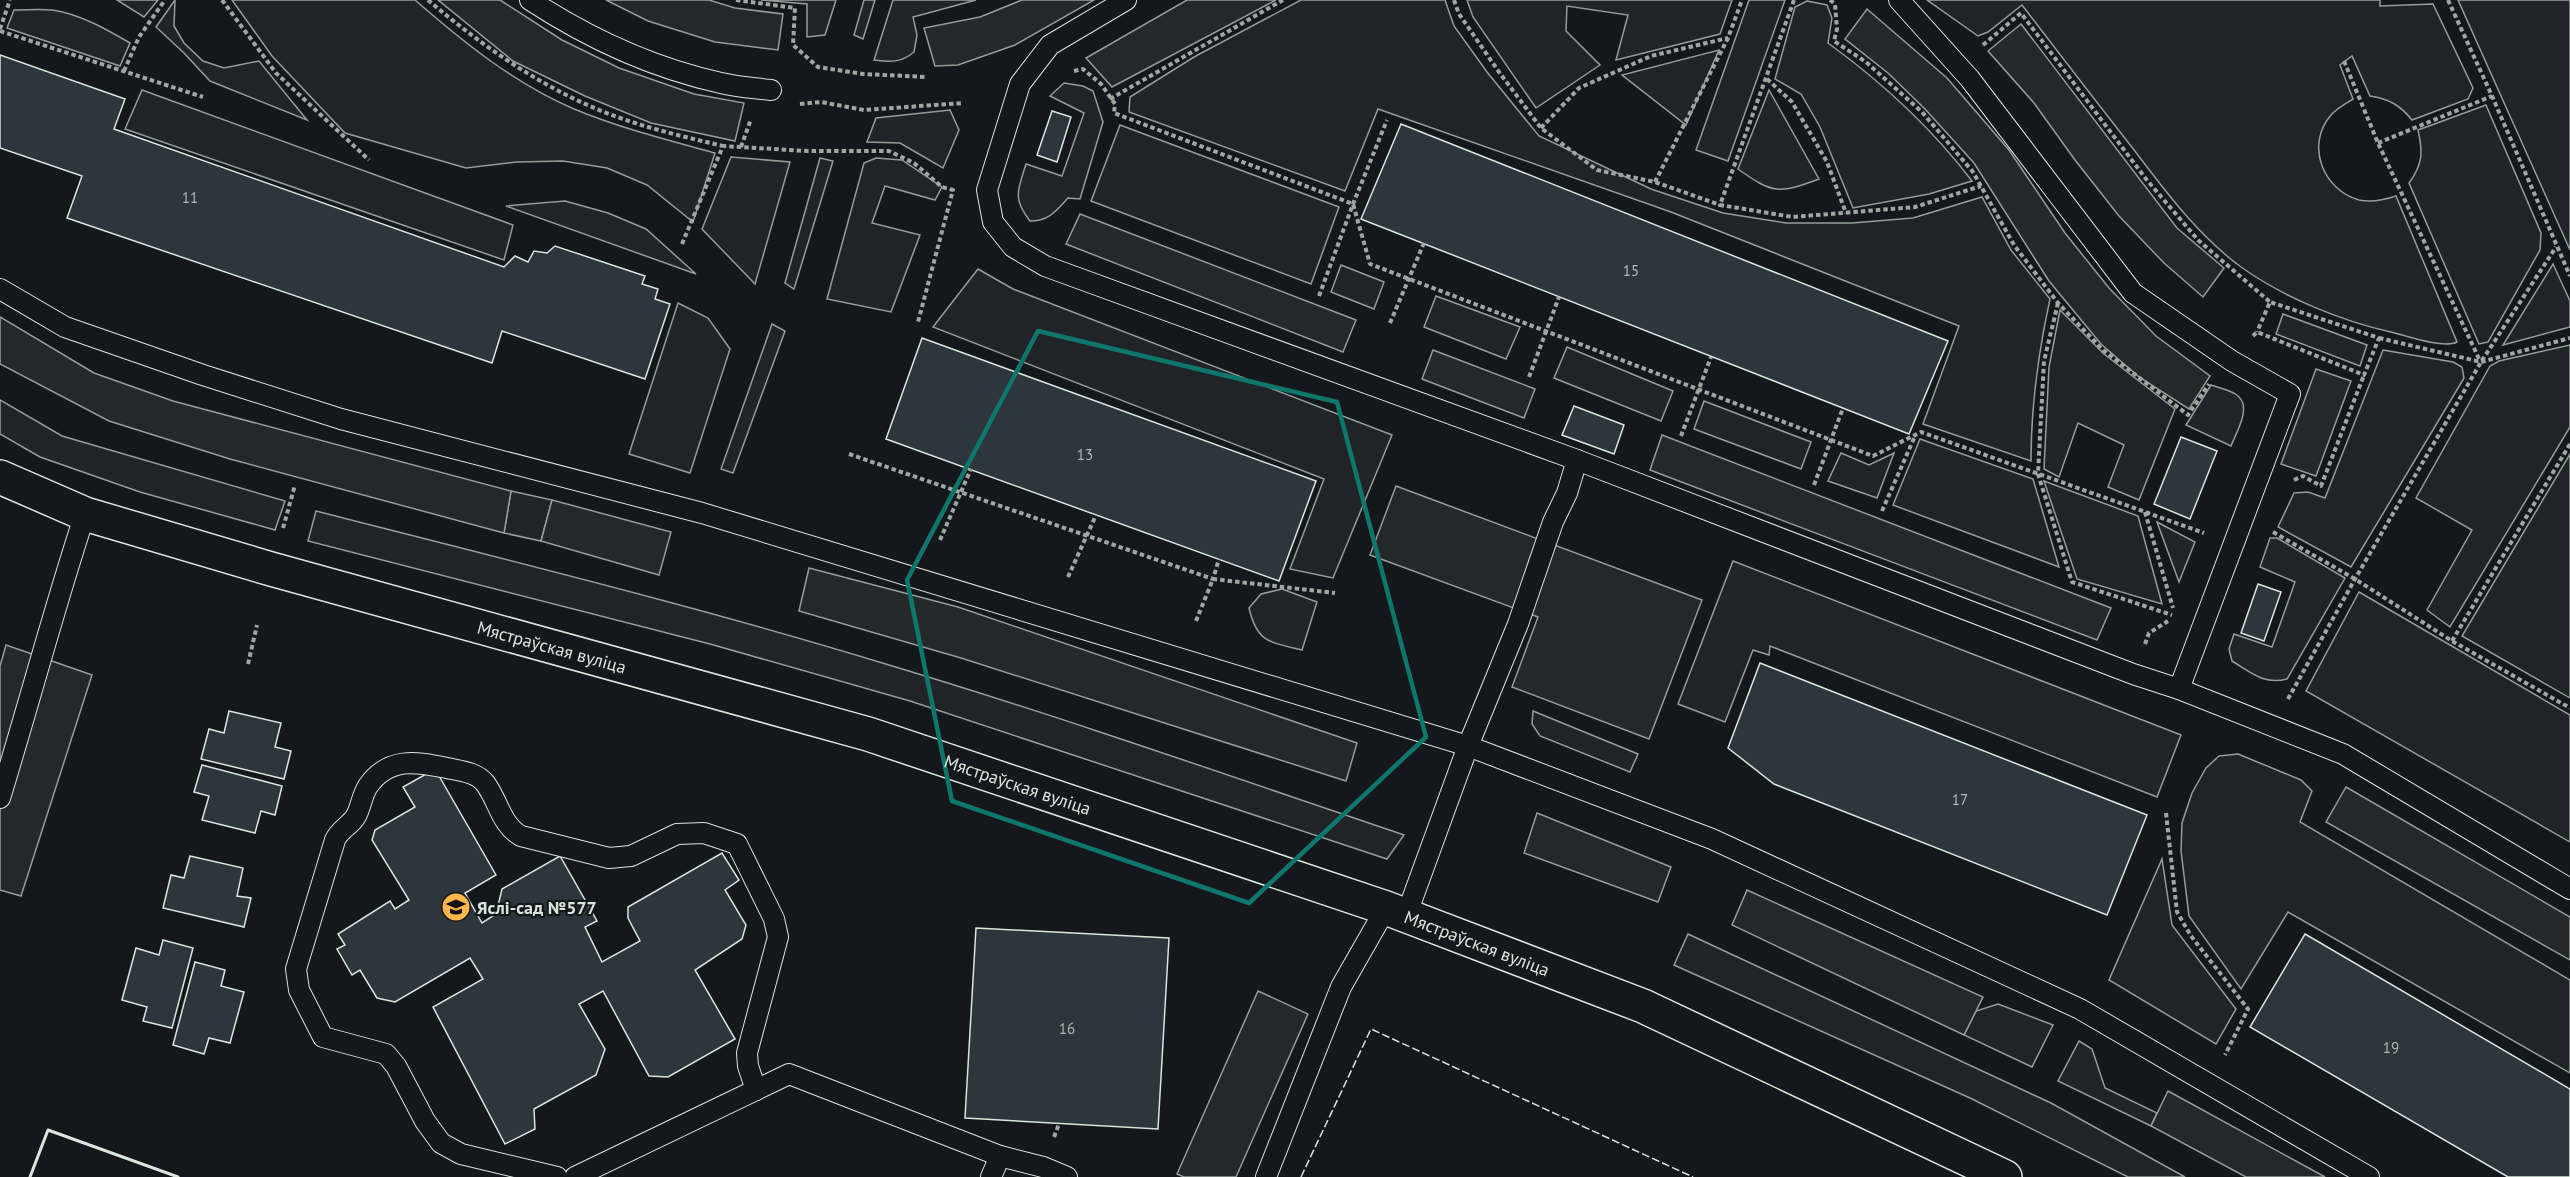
<svg xmlns="http://www.w3.org/2000/svg" width="2570" height="1177" font-family="'PT Sans',sans-serif">
<style>
.green{fill:#202428;stroke:#939e99;stroke-width:1.5}
.parking{fill:#24282b;stroke:#939e99;stroke-width:1.5}
.building{fill:#2c363c;stroke:#d8e6dc;stroke-width:1.5}
.lines{fill:none;stroke-linecap:round;stroke-linejoin:round}
.service-casing{stroke:#d8e6dc;stroke-width:22}
.tertiary-casing{stroke:#d8e6dc;stroke-width:36}
.path{stroke:#9da8a2;stroke-width:4;stroke-dasharray:4.5 3;stroke-linecap:butt}
.service{stroke:#14181c;stroke-width:20}
.tertiary{stroke:#14181c;stroke-width:33}
.fence{stroke:#d8e6dc;stroke-width:1.5;stroke-dasharray:8 3;stroke-linecap:butt}
.wall{stroke:#d8e6dc;stroke-width:3}
.marked{fill:none;stroke:#0f766e;stroke-width:4.5;stroke-linejoin:round}
.labels{text-anchor:middle;dominant-baseline:central;stroke-width:4.5;stroke-linejoin:round;paint-order:stroke}
.number-label{font-size:15px;fill:#adbab4}
.street-label{font-size:18px;fill:#d8e6dc;stroke:#14181c}
.poi-label{font-size:18px;font-weight:bold;fill:#d8e6dc;stroke:#14181c;text-anchor:start}
</style>
<rect width="100%" height="100%" fill="#14181c"/>
<g class="green">
<polygon points="117,0 158,0 144,17"/>
<polygon points="175,0 174,26 184,43 203,61 224,68 259,61 307,120 210,81 184,53 156,27"/>
<path d="M232 0H415C462 41 515 84 574 109 620 128 667 140 715 153L693 222 647 185 607 168 563 161 517 162 466 168 345 133 272 56Z"/>
<polygon points="761,0 836,0 825,35 807,37 807,4"/>
<polygon points="864,0 875,0 863,39 854,35"/>
<path d="M893 0H976L913 17 917 35 914 52C901 63 890 62 874 60Z"/>
<path d="M1301 0H1445L1454 26 1487 72 1539 136 1651 189 1723 213 1786 223H1852L1913 218 1982 197 2011 250 2050 299C2038 354 2031 405 2031 461L1923 424 1959 326 1671 212 1378 109 1345 191 1129 112 1130 97 1194 57Z"/>
<polygon points="1467,0 1732,0 1720,34 1616,60 1628,15 1567,6 1566,31 1600,65 1536,108 1473,17"/>
<polygon points="1749,0 1785,0 1728,161 1696,150"/>
<path d="M1927 0H2380V6L2433 4 2473 88 2468 99 2412 120C2400 105 2389 99 2370 96L2352 56 2340 65 2353 99C2345 104 2337 108 2331 115 2305 145 2323 190 2359 200 2372 203 2384 200 2396 196L2457 342C2443 349 2407 336 2391 332 2341 321 2283 297 2241 267 2196 234 2164 189 2131 146 2094 99 2058 52 2022 5L1988 32 1978 36Z"/>
<polygon points="2458,0 2570,0 2570,250"/>
<path d="M1807 1 1827 5 1832 18 1828 43C1883 83 1931 127 1972 181L1929 194 1853 208 1820 127 1801 94 1775 79 1795 7Z"/>
<path d="M14 10C26 10 40 9 52 10 80 14 106 29 130 43L120 66 7 28Z"/>
<polygon points="1719,50 1686,125 1622,75"/>
<path d="M1064 83 1083 86 1093 91 1103 122 1080 199 1068 198C1056 211 1049 221 1030 221 1012 198 1018 190 1026 164L1062 176 1084 113 1050 96Z"/>
<polygon points="142,90 513,225 504,260 125,129"/>
<path d="M1769 90 1819 179C1779 194 1773 194 1738 169Z"/>
<path d="M2486 105 2541 233 2540 250 2488 342 2479 344 2409 183C2423 164 2423 152 2418 130Z"/>
<polygon points="950,110 959,130 943,168 900,143 867,142 876,118"/>
<polygon points="1120,125 1339,207 1311,284 1091,201"/>
<polygon points="731,157 790,162 755,284 702,229"/>
<polygon points="820,158 833,161 794,289 785,283"/>
<polygon points="876,158 902,160 942,187 935,200 885,186 872,223 920,235 891,312 827,299 864,163"/>
<polygon points="565,201 608,213 646,229 696,274 506,206"/>
<polygon points="2553,264 2570,301 2570,327 2503,345"/>
<polygon points="1341,265 1384,282 1374,309 1331,292"/>
<polygon points="978,269 1013,289 1392,435 1333,578 1290,569 1324,479 933,327"/>
<polygon points="1436,296 1520,327 1506,359 1424,327"/>
<polygon points="678,303 708,318 730,349 690,473 629,454"/>
<polygon points="2060,310 2104,354 2175,409 2139,500 2108,487 2124,445 2078,423 2059,477 2044,469 2049,367"/>
<polygon points="2283,314 2367,345 2360,366 2276,334"/>
<polygon points="772,324 785,331 733,473 721,469"/>
<polygon points="2570,345 2570,427 2450,627 2427,610 2472,530 2416,498 2490,366 2499,361"/>
<polygon points="1567,347 1673,391 1661,421 1554,378"/>
<polygon points="2383,350 2453,362 2462,367 2464,378 2351,567 2278,527 2294,493 2308,492 2325,498"/>
<path d="M2211 385C2219 388 2232 390 2238 396 2252 407 2236 433 2231 446L2186 425Z"/>
<polygon points="0,400 62,436 285,501 275,530 140,492 40,457 0,434"/>
<polygon points="1704,401 1811,442 1801,469 1694,429"/>
<polygon points="1920,439 2033,479 2059,567 1893,505"/>
<polygon points="1841,453 1869,465 1894,453 1877,498 1828,481"/>
<polygon points="2570,454 2570,698 2462,636"/>
<polygon points="2044,481 2138,516 2162,604 2077,579"/>
<polygon points="511,491 552,500 541,541 504,533"/>
<path d="M316 511C507 560 700 607 889 665 1062 717 1233 777 1404 835L1387 859 910 701 710 644 308 541Z"/>
<polygon points="2157,522 2195,542 2179,582"/>
<path d="M2270 538H2277L2345 578 2287 679C2264 685 2252 673 2232 661L2229 649 2234 634 2272 647 2295 582 2260 567Z"/>
<polygon points="1733,561 2181,735 2157,797 1770,646 1769,655 1753,650 1725,722 1678,704"/>
<path d="M1282 589 1317 602 1302 650C1270 642 1257 643 1249 608L1261 594Z"/>
<polygon points="2359,592 2570,715 2570,842 2306,691"/>
<polygon points="1533,711 1638,754 1630,772 1540,736 1532,724"/>
<polygon points="2238,754 2301,780 2312,791 2300,822 2570,980 2570,1073 2288,912 2241,989 2189,916 2181,851 2182,823 2192,793 2206,768 2219,756"/>
<polygon points="2162,859 2172,925 2236,1009 2216,1044 2109,980"/>
<polygon points="1688,934 2051,1103 2185,1177 2128,1177 1970,1098 1674,965"/>
<polygon points="1998,1004 2053,1025 2032,1067 1964,1035 1976,1011"/>
<polygon points="2079,1041 2092,1049 2105,1088 2157,1113 2151,1126 2058,1081"/>
</g>
<g class="parking">
<polygon points="438,0 500,0 562,40 619,68 694,94 744,103 735,141 651,123 585,96 513,61"/>
<polygon points="606,0 709,0 735,8 783,14 778,50 715,42 648,21"/>
<polygon points="1022,0 1094,0 1015,45 958,65 935,66 924,28 980,17"/>
<polygon points="1187,0 1276,0 1112,87 1086,58"/>
<polygon points="1867,9 1947,78 2009,150 2065,233 2109,288 2156,336 2210,376 2189,409 2139,377 2101,344 2049,281 1974,163 1925,109 1888,73 1845,39"/>
<polygon points="2021,24 2177,228 2224,268 2203,297 2164,263 2119,216 2075,160 2034,103 1988,51"/>
<polygon points="1080,214 1356,320 1343,352 1066,244"/>
<polygon points="0,317 94,373 173,401 511,491 504,533 230,459 109,421 0,364"/>
<polygon points="1433,350 1535,389 1524,418 1422,379"/>
<polygon points="2316,369 2351,381 2316,476 2281,464"/>
<polygon points="1662,435 2111,608 2097,640 1650,470"/>
<polygon points="1396,486 1702,600 1649,739 1512,687 1538,617 1370,555"/>
<polygon points="552,500 671,532 659,575 541,541"/>
<polygon points="809,568 958,607 1357,743 1346,781 961,658 799,611"/>
<polygon points="6,645 92,675 21,896 0,890 0,666"/>
<polygon points="2346,787 2570,917 2570,960 2326,822"/>
<polygon points="1537,813 1671,867 1658,902 1524,853"/>
<polygon points="1747,890 1983,997 1964,1035 1732,925"/>
<polygon points="1258,991 1308,1014 1236,1177 1184,1177 1177,1174"/>
<polygon points="2168,1091 2325,1177 2246,1177 2151,1126"/>
</g>
<g class="building">
<polygon points="0,55 125,99 114,129 504,267 515,256 528,262 534,251 547,253 555,246 645,276 642,284 658,289 655,299 670,304 645,379 502,331 492,363 67,218 82,176 0,148"/>
<polygon points="1052,111 1071,117 1057,162 1037,155"/>
<polygon points="1401,124 1948,341 1909,434 1361,219"/>
<polygon points="922,338 1316,481 1279,581 886,439"/>
<polygon points="1574,406 1624,425 1614,454 1562,435"/>
<polygon points="2181,437 2217,451 2190,519 2154,504"/>
<polygon points="2258,584 2281,592 2264,641 2241,633"/>
<polygon points="1760,663 2147,815 2107,915 1774,784 1728,748"/>
<polygon points="229,711 281,723 275,747 291,751 284,779 201,759 209,729 224,733"/>
<polygon points="202,765 282,786 275,815 261,811 255,833 202,820 209,796 194,792"/>
<polygon points="435,769 496,875 465,893 482,923 496,914 502,889 560,856 597,921 585,927 602,962 640,941 628,918 628,907 722,853 739,880 725,890 746,925 742,939 695,970 735,1039 668,1077 649,1076 603,991 579,1004 605,1049 596,1075 534,1109 535,1129 505,1144 433,1007 483,979 470,958 395,1002 377,998 360,970 352,975 337,949 345,945 338,934 390,901 395,909 409,900 372,840 375,830 415,807 403,787"/>
<polygon points="190,856 243,868 237,896 251,898 244,927 163,908 171,875 184,878"/>
<polygon points="976,928 1169,938 1158,1129 965,1118"/>
<polygon points="2305,934 2570,1089 2570,1177 2508,1177 2250,1027"/>
<polygon points="163,940 193,948 172,1028 143,1021 147,1007 122,1000 136,948 159,955"/>
<polygon points="195,962 225,970 221,986 244,992 230,1043 209,1038 204,1054 173,1045"/>
</g>
<g class="lines">
<g class="service-casing">
<g id="service">
<path d="M530 0C588 38 653 68 721 83 737 87 755 88 771 90"/>
<polyline points="1126,0 1050,45 1020,84 987,190 993,222 1013,247 1045,266 1577,460 2133,674 2179,689 2343,754 2570,889"/>
<polyline points="1899,0 1970,79 2133,293 2232,361 2290,394 2179,689"/>
<polyline points="0,289 65,327 203,375 341,419 702,513 1468,746 1712,839 2080,1009 2369,1177"/>
<path d="M0 798C29 704 54 608 85 514"/>
<polyline points="1406,916 1468,746 1518,624 1553,522 1567,493 1577,460"/>
<path d="M557 1177 461 1154 441 1143 425 1121 396 1066 386 1054 323 1037 299 990 296 969 335 840C340 829 350 826 356 816 361 807 362 795 368 786 389 756 417 762 447 768 460 771 476 772 485 783 498 800 501 825 521 836L609 858 631 856 677 834 704 833 737 844 774 919 778 937 747 1053 748 1066 756 1090"/>
<polyline points="575,1177 789,1074 1000,1156"/>
<polyline points="991,1177 1000,1156 1043,1167 1067,1177"/>
<polyline points="1266,1177 1341,987 1386,908"/>
</g>
</g>
<g class="tertiary-casing">
<g id="tertiary">
<path id="s1" d="M0 477 85 514 271 569 868 734 1386 908 1643 1006 2005 1177"/>
</g>
</g>
<g class="path">
<polyline points="222,0 276,73 369,160"/>
<path d="M428 0C482 46 542 88 609 114 646 128 685 137 723 146"/>
<polyline points="736,0 795,8 793,45 818,67 863,74 927,77"/>
<polyline points="1454,0 1459,14 1499,72 1541,128 1597,170 1655,182 1720,205"/>
<polyline points="1794,0 1720,205 1793,217 1915,207 1981,186"/>
<polyline points="1830,0 1835,4 1837,29 1834,41 1866,62 1922,112 1973,172 2014,245 2058,303 2103,350 2188,415 2209,384"/>
<polyline points="2448,0 2492,96 2570,276"/>
<polyline points="0,29 10,0"/>
<polyline points="0,31 203,97"/>
<polyline points="1983,45 2021,13 2146,179 2198,240 2270,302"/>
<polyline points="2344,61 2378,143 2480,361"/>
<polyline points="124,71 139,37 165,0"/>
<polyline points="1074,71 1083,69 1101,84 1115,104 1114,113 1353,204 1370,264 1873,456 1921,432 2204,533"/>
<polyline points="1767,79 1792,102 1827,162 1846,213"/>
<polyline points="1110,99 1283,0"/>
<polyline points="800,104 821,102 864,110 963,103"/>
<polyline points="1541,128 1579,88 1651,56 1728,38"/>
<polyline points="2378,143 2492,96"/>
<polyline points="741,147 751,119"/>
<polyline points="1655,182 1728,38 1742,0"/>
<polyline points="682,244 723,146 807,151 889,151 914,163 942,187 953,190 918,322"/>
<polyline points="1319,296 1353,204 1387,120"/>
<polyline points="2058,303 2044,361 2038,474 2072,582 2172,615"/>
<polyline points="1390,323 1424,243"/>
<polyline points="2253,336 2257,332 2364,375 2379,338 2270,302 2257,332"/>
<polyline points="2379,338 2481,362 2570,338"/>
<polyline points="1529,377 1559,297"/>
<polyline points="1681,436 1711,357"/>
<polyline points="849,454 1213,579 1219,559"/>
<polyline points="2294,480 2303,476 2321,486 2364,375"/>
<polyline points="1814,485 1843,408"/>
<polyline points="1882,511 1915,436"/>
<polyline points="2145,512 2173,608"/>
<polyline points="283,528 295,485"/>
<polyline points="2273,532 2355,579 2452,641 2570,708"/>
<polyline points="940,540 971,469"/>
<polyline points="1068,577 1096,515"/>
<polyline points="1196,621 1213,579 1335,593"/>
<polyline points="2452,641 2570,444"/>
<polyline points="2145,644 2149,633 2168,621"/>
<polyline points="248,664 257,625"/>
<polyline points="2288,699 2355,579 2481,362 2556,247"/>
<polyline points="2166,813 2177,912 2191,936 2248,1009 2225,1055"/>
<polyline points="1054,1137 1059,1124"/>
</g>
<use href="#service" class="service"/>
<use href="#tertiary" class="tertiary"/>
<polyline class="fence" points="1301,1177 1371,1029 1693,1177"/>
<polyline class="wall" points="30,1177 48,1130 178,1177"/>
</g>
<path class="marked" d="M1038 331 1337 402 1426 737 1249 903 952 801 907 580Z"/>
<defs>
<g id="school-disc" transform="scale(1.5)"><circle r="9.5" fill="#ffb74d" stroke="#14181c"/><path d="M0-5L7-2L0 1L-7-2ZM-4 1L0 2.5L4 1V4Q0 6-4 4Z" fill="#111"/></g>
</defs>
<g fill-rule="evenodd">
<use href="#school-disc" x="456" y="907"/>
</g>
<g class="labels">
<g class="number-label">
<text x="190" y="197">11</text>
<text x="1631" y="270">15</text>
<text x="1085" y="454">13</text>
<text x="1960" y="799">17</text>
<text x="1067" y="1028">16</text>
<text x="2391" y="1047">19</text>
</g>
<g class="street-label">
<text stroke="none"><textPath href="#s1" startOffset="578">Мястраўская вуліца</textPath></text>
<text stroke="none"><textPath href="#s1" startOffset="1064">Мястраўская вуліца</textPath></text>
<text stroke="none"><textPath href="#s1" startOffset="1550">Мястраўская вуліца</textPath></text>
</g>
<g class="poi-label">
<text x="477" y="907">Яслі-сад №577</text>
</g>
</g>
</svg>
